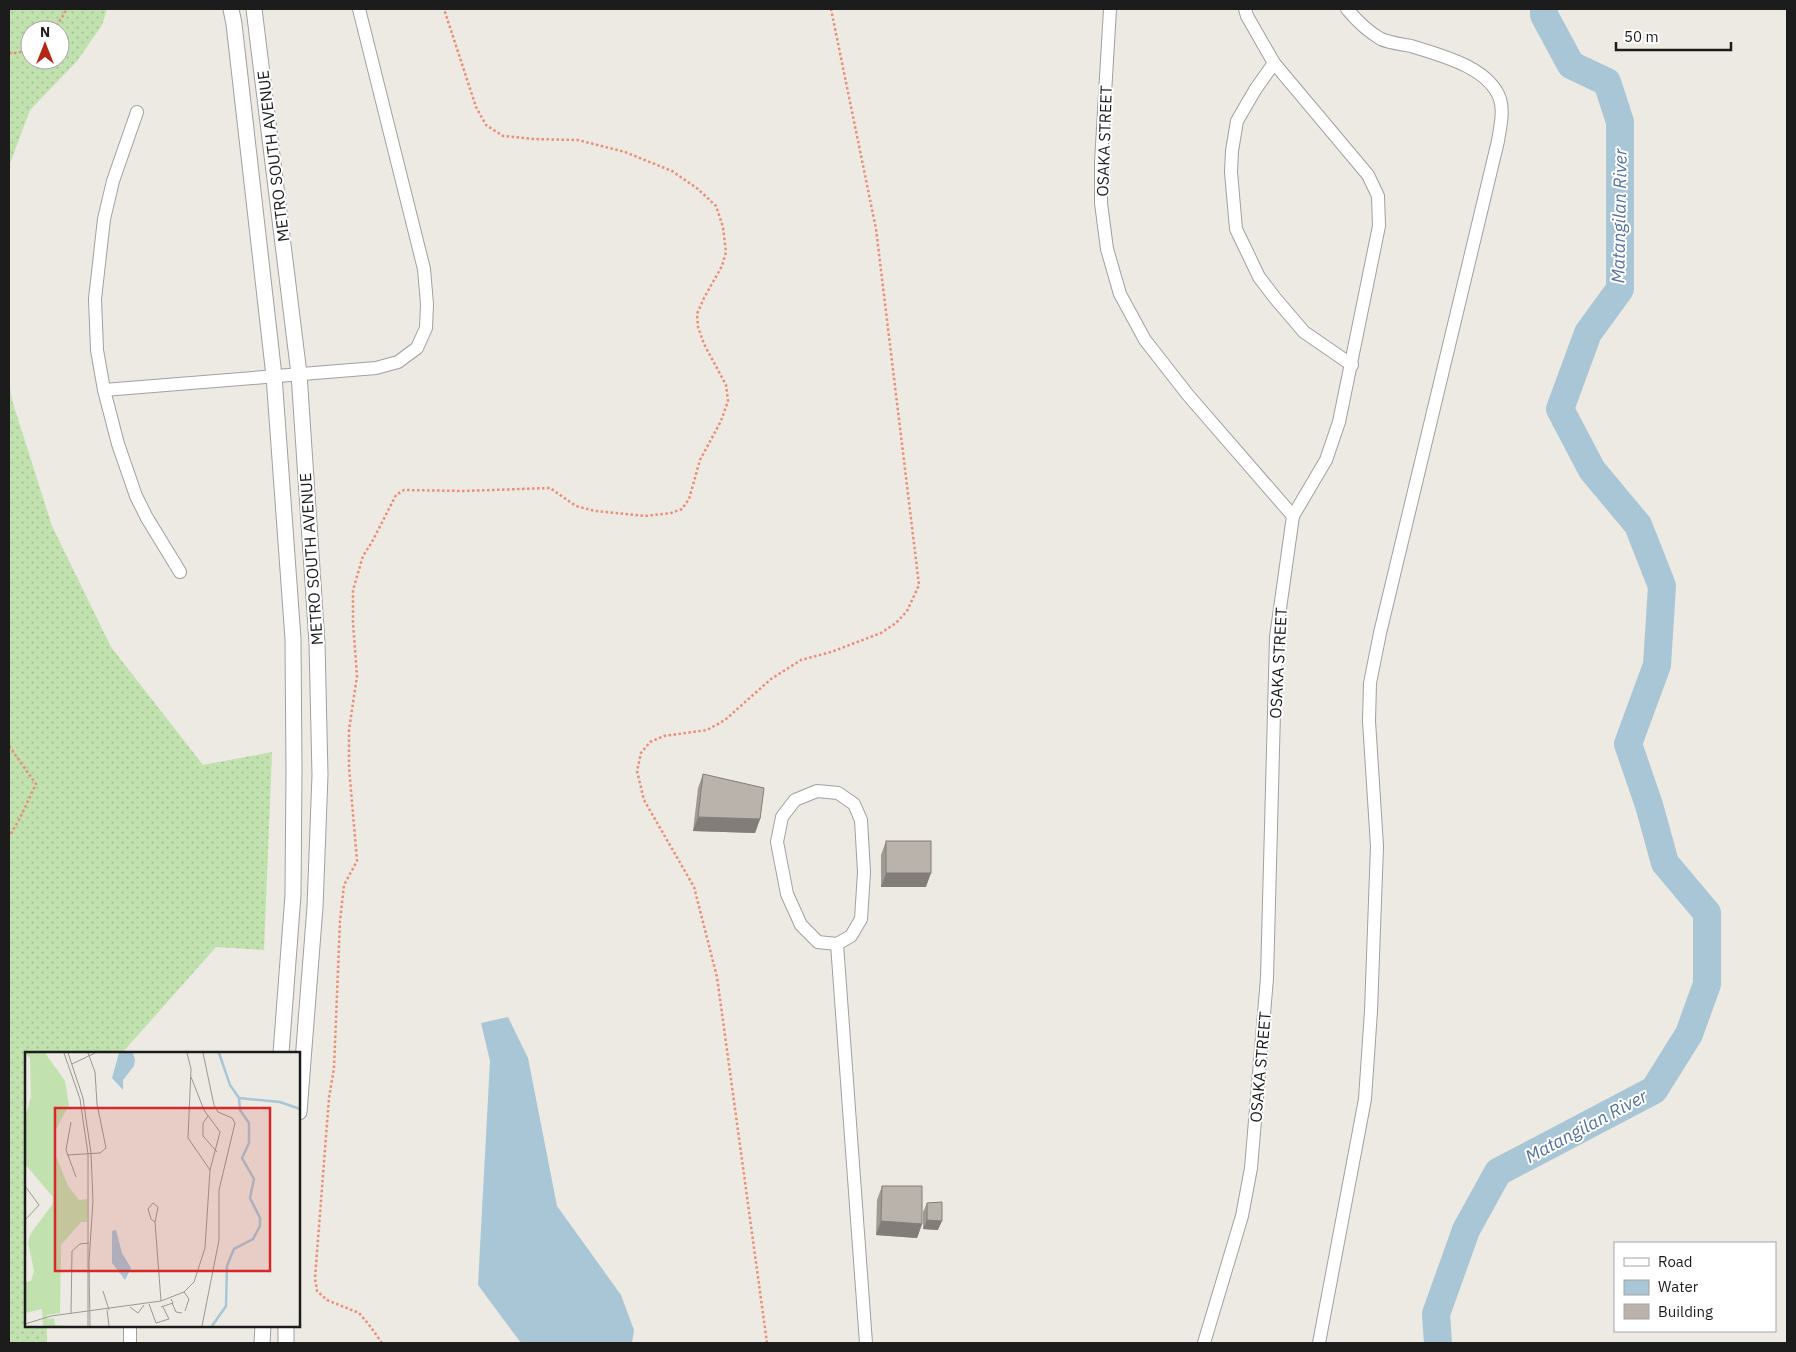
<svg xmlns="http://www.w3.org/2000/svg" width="1796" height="1352" font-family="'IBM Plex Sans',sans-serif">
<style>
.grass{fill:url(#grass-dots);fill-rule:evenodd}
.water{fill:#a8c6d5}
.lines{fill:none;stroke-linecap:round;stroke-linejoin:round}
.river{stroke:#a8c6d5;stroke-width:28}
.minor-casing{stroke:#a0a0a0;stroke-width:14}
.tertiary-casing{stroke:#a0a0a0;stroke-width:17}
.path{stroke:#ea8f76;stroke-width:2.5;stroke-dasharray:2.5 2.5;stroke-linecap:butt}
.minor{stroke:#fff;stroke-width:12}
.tertiary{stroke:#fff;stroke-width:15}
.wall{fill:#9f9a94}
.shaded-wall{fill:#827d78}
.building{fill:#b9b3ac;stroke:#827d78}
.labels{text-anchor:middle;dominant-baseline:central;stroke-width:4;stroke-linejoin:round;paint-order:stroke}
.street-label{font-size:16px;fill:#1c1c1c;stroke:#fff}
.water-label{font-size:18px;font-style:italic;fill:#5472a0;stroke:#fff}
.inset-river{fill:none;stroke:#a8c6d5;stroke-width:2.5}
.inset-road{fill:none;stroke:#999893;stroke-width:1}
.view{fill:#d62828;fill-opacity:0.15;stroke:#d62828;stroke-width:2.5}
.inset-edge{fill:none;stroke:#1c1c1c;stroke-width:2.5}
</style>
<defs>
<pattern id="grass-dots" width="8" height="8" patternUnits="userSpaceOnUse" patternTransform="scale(1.25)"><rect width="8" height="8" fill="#c1e1ae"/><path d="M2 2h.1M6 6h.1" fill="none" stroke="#a5c095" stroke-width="1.8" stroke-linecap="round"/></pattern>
</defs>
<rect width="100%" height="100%" fill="#eceae3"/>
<g class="grass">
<path d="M9 9H107L102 25 77 61 30 110 9 166ZM30 30H60V60H30Z"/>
<polygon points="9,382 12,400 52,526 111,647 203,765 272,752 264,950 216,947 122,1053 26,1053 26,1326 47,1326 47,1343 9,1343"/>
</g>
<polygon class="water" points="508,1017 528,1058 557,1206 621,1295 634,1330 632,1343 521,1343 478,1285 490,1061 481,1023"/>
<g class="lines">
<polyline class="river" points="1438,1343 1436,1314 1466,1230 1498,1172 1654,1090 1689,1034 1707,984 1707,913 1665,863 1649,805 1628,744 1657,665 1662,586 1638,525 1592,470 1560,409 1588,333 1620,289 1620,122 1607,82 1571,65 1544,15 1544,9"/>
<g class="minor-casing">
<g id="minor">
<polyline points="1110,9 1101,162 1101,203 1107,249 1120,294 1145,340 1188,395 1293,516 1276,637 1267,978 1251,1168 1242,1216 1204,1343"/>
<polyline points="1245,9 1247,16 1274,63 1368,175 1378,196 1379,226 1339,422 1326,460 1293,516"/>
<polyline points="1274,63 1255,90 1237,121 1232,151 1231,172 1236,229 1259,277 1275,298 1304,332 1352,365"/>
<polyline points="137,112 113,181 104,219 95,299 97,350 104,390 118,444 136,496 147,518 180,572"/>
<polyline points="104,390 376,368 398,362 417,348 426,328 427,304 424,269 359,9"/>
<polygon points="817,791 838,793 854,804 861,820 864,872 861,919 851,936 837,944 818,942 801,925 787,894 777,842 782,817 795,800"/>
<polyline points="837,944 866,1343"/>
<polyline points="130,1326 130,1343"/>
<path d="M1319 1343 1365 1099 1371 1011 1377 846 1369 721 1370 683 1380 633 1498 141C1500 128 1504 112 1500 99 1489 67 1440 55 1411 46 1401 44 1390 43 1381 39 1367 31 1357 21 1347 9"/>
</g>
</g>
<g class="tertiary-casing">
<g id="tertiary">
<polyline points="231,9 234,24 274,376 293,639 294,770 293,895 281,1053"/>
<polyline points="254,9 299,374 317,643 320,775 315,907 299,1112"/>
<polyline points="286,1326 286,1343"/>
<polyline points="262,1343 263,1326"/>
</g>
</g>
<g class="path">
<polyline points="54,30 67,9"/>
<polyline points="9,53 17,53 30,49"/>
<polyline points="9,746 36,784 20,818 9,837"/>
<polyline points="382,1343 370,1326 359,1313 327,1300 317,1291 315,1278 329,1098 334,1068 340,921 344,885 357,861 349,767 349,730 357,676 353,623 353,590 363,556 372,542 396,495 404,490 462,491 550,488 576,506 595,511 645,516 671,513 682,509 689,499 700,460 721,421 728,401 726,385 704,344 698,327 697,314 704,298 722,266 726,252 723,227 716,206 698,189 672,171 625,152 578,140 533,139 503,136 486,125 476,107 444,9"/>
<polyline points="767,1343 717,977 694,887 644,800 637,771 641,753 650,742 664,736 707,730 725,720 771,679 801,660 831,652 881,633 896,623 907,611 919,585 876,229 831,9"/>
</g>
<use href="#minor" class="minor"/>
<use href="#tertiary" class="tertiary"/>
</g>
<g class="wall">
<polygon points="703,774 760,819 755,833 693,831 698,788"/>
<polygon points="886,841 926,887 881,887 881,855"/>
<polygon points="882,1186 922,1224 917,1238 876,1235 877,1200"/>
<polygon points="927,1203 938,1230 923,1229 923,1212"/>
</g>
<g class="shaded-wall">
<polygon points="698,817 760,819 755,833 693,831"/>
<polygon points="886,873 931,873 926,887 881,887"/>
<polygon points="927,1220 942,1221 938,1230 923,1229"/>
<polygon points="881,1221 922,1224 917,1238 876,1235"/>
</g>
<g class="building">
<polygon points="703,774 764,788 760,819 698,817"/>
<rect x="886" y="841" width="45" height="32"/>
<polygon points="882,1186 922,1186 922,1224 881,1221"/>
<polygon points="942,1202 942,1221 927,1220 927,1203"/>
</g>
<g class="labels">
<g class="street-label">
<text transform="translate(1104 141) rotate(-88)">OSAKA STREET</text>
<text transform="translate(273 156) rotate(-97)">METRO SOUTH AVENUE</text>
<text transform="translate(311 559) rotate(-94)">METRO SOUTH AVENUE</text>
<text transform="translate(1278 663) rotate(-87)">OSAKA STREET</text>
<text transform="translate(1260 1067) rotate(-85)">OSAKA STREET</text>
</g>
<g class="water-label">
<text transform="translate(1619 216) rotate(-89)">Matangilan River</text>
<text transform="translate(1586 1126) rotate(-28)">Matangilan River</text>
</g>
</g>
<g transform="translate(25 1052)">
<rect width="275" height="275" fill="#eceae3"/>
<path d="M0 1H20L40 29 44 53 30 79 31 104 43 134 54 148 62 147V170H56L36 193 35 261 22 263V267L29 266 30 273 45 274H18L17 257 0 261V230L6 229 9 219 3 190 6 181 27 153 28 145 0 112V66L6 45 5 6Z" fill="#c1e1ae"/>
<path d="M94 1H108L110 8 109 14 98 28V38L87 26ZM91 178 97 201 106 216 100 228 87 211V179Z" fill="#a8c6d5"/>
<path class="inset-river" d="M214 46 255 50 275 57M187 274 201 254 202 214 206 204 209 197 228 187 235 174V166L225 146 229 127 217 106 224 91V71L215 58 214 46 205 33 194 1"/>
<path class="inset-road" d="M39 1 55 47 63 102V274M43 1 58 46 66 101 68 149 64 210 65 274M47 12 70 1M166 25 179 58 195 80 185 118M183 64 178 71V84L192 100M46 70 41 98 51 125M42 103 75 101 81 96 72 52 70 20 63 1M0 134 14 153 0 168M130 170 126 167 123 157 128 151 133 155 130 170 136 249M78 239 84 258M159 240 164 247 160 259M147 251 151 260 157 261M124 252 131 271 144 267 138 255M105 255 113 261 119 253M136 255 148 251 146 247M82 258 84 274M46 262 47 199 55 192 64 191M0 272 26 264 136 249 159 240 169 230 180 196 185 118 163 86 166 17 162 1M177 274 194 188V138L210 71 207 66 193 60 189 53 178 1"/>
<path class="view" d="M30 56H245V219H30Z"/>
<rect width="275" height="275" class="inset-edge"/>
</g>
<rect width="1796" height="1352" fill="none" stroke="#1c1c1c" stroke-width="20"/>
<rect x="1614" y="1242" width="162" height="90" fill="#ffffff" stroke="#a4a4a4"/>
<rect x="1624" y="1258" width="25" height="8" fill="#ffffff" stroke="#a4a4a4"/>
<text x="1658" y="1267" font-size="15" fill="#1c1c1c">Road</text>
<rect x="1624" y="1280" width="25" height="15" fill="#a8c6d5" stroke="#a4a4a4"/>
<text x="1658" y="1292" font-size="15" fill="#1c1c1c">Water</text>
<rect x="1624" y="1304" width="25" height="15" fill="#b9b3ac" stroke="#a4a4a4"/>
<text x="1658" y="1317" font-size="15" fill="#1c1c1c">Building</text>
<g transform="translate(45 45)"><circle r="24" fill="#ffffff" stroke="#a4a4a4"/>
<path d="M0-4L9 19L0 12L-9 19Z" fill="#b32716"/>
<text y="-8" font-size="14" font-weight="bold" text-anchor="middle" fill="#1c1c1c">N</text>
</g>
<path d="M1616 42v8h115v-8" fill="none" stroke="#1c1c1c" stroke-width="2.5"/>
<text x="1624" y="42" font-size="15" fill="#1c1c1c" stroke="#ffffff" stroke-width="4" paint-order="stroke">50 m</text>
</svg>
